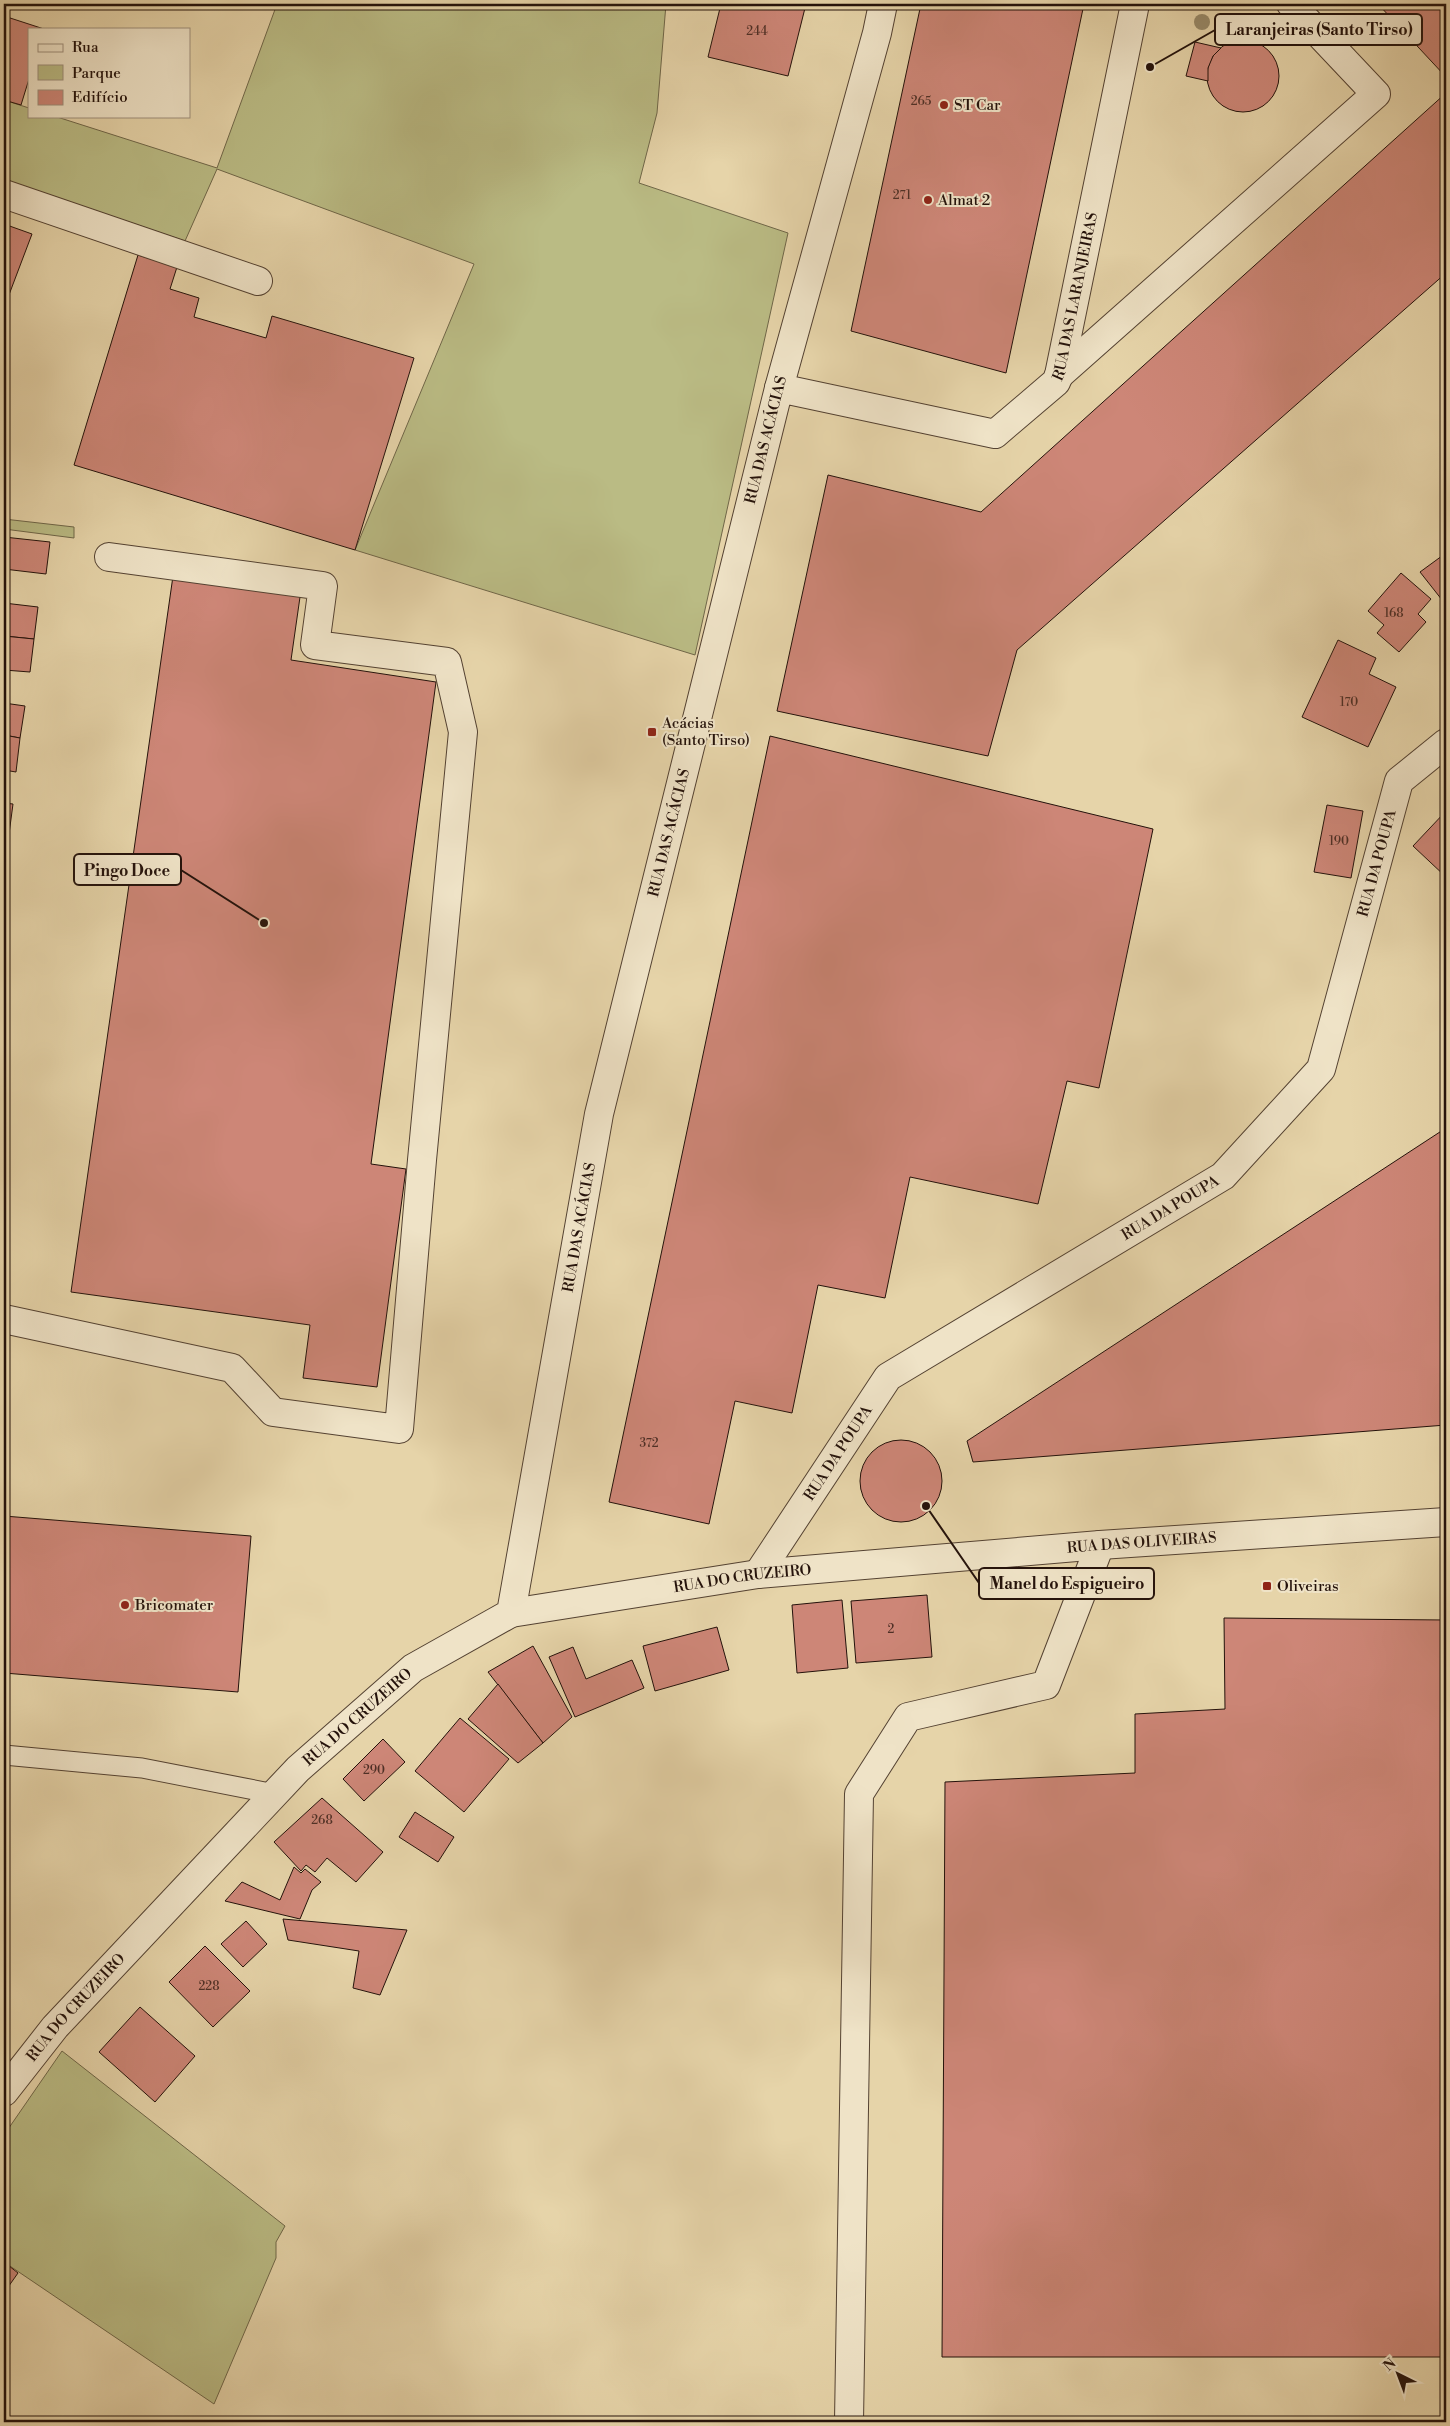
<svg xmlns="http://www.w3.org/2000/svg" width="1450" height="2426" font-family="'Libre Bodoni',serif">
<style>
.green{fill:#babb84;stroke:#6f6648}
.building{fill:#cd8677;stroke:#24120b}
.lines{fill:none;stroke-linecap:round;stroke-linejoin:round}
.service-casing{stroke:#544232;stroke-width:21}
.minor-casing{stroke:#544232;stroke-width:30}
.tertiary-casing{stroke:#544232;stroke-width:30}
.service{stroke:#efe3c7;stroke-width:19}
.minor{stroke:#efe3c7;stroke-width:28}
.tertiary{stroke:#efe3c7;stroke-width:28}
.tree{fill:#988a69}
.poi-dot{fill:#8f2418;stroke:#efe3c7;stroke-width:2}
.labels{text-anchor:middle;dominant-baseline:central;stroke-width:4;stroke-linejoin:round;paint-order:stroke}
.number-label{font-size:12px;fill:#4e2f26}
.poi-label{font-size:15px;fill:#24120b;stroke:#efe3c7;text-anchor:start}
.street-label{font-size:15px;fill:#24120b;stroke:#efe3c7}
.leader{fill:none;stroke:#24120b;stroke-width:2}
.callout-dot{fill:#24120b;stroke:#efe3c7;stroke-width:2}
.callout{fill:#efe3c7;stroke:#24120b;stroke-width:2}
.callout-label{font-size:16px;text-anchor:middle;font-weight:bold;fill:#24120b}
</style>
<rect width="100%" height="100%" fill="#e6d4a9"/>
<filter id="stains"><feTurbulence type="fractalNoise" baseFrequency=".004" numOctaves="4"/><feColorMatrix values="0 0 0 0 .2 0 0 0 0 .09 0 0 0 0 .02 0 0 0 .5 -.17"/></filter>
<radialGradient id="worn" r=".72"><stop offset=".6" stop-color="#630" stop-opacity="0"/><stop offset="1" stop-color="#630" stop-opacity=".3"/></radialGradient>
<g class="green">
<polygon points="277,4 666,4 657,113 639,183 788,233 695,655 355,550 474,264 217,169 185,241 4,180 4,100 29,108 29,116 54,116 217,168"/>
<polygon points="4,519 74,527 74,538 4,529"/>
<polygon points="62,2051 285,2226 276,2242 276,2258 214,2404 4,2262 4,2135"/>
</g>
<g class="building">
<polygon points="721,4 806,4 788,76 708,57"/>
<polygon points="921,4 1084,4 1006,373 851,331"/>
<polygon points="1378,4 1446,4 1446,77"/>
<polygon points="4,16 44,29 29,29 29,79 21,105 4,100"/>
<circle cx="1243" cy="76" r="36"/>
<polygon points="1195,42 1221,48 1213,56 1208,68 1208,81 1186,76"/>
<polygon points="1446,93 1446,273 1017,650 988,756 777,711 828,475 981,512"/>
<polygon points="4,224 32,234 4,308"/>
<polygon points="138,255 177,267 170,289 199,298 194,317 266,338 272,316 414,358 355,550 74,465"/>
<polygon points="4,537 50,542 46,574 4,569"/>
<polygon points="1446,553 1446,605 1420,572"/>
<polygon points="1401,573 1431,599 1418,614 1426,622 1399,652 1377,633 1384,625 1368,611"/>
<polygon points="173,576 301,590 291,660 436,682 371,1164 406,1169 377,1387 303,1378 310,1325 71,1292"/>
<polygon points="4,603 38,607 34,639 4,636"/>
<polygon points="4,636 34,639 30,672 4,670"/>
<polygon points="1338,640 1376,658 1369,674 1396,687 1368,747 1302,717"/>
<polygon points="4,703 25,706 20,738 4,735"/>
<polygon points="4,735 20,738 16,772 4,770"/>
<polygon points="770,736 1153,829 1099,1088 1067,1081 1038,1204 910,1177 885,1298 818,1285 792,1413 735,1401 709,1524 609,1502"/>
<polygon points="4,803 13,804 9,834 4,833"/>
<polygon points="1327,805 1363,811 1351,878 1314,872"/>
<polygon points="1446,811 1446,877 1413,846"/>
<polygon points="4,833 9,834 4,869"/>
<polygon points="1446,1128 1446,1425 973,1462 967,1441"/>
<circle cx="901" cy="1481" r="41"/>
<polygon points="4,1516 251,1536 238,1692 4,1673"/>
<polygon points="927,1595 932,1657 856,1663 851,1601"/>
<polygon points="842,1600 848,1668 797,1673 792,1605"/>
<polygon points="1224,1618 1446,1620 1446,2357 942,2357 945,1782 1135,1773 1135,1714 1225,1709"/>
<polygon points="717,1627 729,1670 655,1691 643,1646"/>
<polygon points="533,1646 572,1717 543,1743 488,1672"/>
<polygon points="573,1647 586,1679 632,1660 644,1688 575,1717 549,1657"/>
<polygon points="498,1684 543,1743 518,1763 468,1719"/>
<polygon points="460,1718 509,1759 464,1812 415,1771"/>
<polygon points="383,1739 405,1762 364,1801 343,1779"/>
<polygon points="322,1798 383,1852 356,1882 327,1858 315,1872 306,1865 301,1871 274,1842"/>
<polygon points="415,1812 454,1837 438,1862 399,1837"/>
<polygon points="294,1867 301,1873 305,1869 321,1882 312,1890 300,1919 225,1901 242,1882 280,1900"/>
<polygon points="283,1919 407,1930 380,1995 353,1988 359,1951 288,1940"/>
<polygon points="246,1921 267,1944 243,1967 221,1944"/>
<polygon points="205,1946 250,1991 213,2027 169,1982"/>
<polygon points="140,2007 195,2056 155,2102 99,2052"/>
<polygon points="4,2262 18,2273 6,2290 4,2288"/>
</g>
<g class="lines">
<g class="service-casing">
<polyline id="service" points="4,1755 142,1768 275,1794"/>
</g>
<g class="minor-casing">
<g id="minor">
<polyline points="4,194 258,281"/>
<polyline points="1059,375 1376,94 1291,4"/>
<polyline points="779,388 877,33 883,4"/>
<polyline points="4,1319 232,1368 273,1412 399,1429 422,1160 463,732 447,662 315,645 323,586 109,557"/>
<path id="s1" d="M758 1574 888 1377 1223 1176 1321 1069 1399 781 1446 743"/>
<path id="s2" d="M511 1613 758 1574 1100 1545 1446 1522"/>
<polyline points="849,2422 859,1794 908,1717 1046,1685 1100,1545"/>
</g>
</g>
<g class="tertiary-casing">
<g id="tertiary">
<path id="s3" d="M4 2092 55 2027 298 1769 413 1668 511 1613 599 1114 779 388 995 434 1056 382 1059 375 1135 4"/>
</g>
</g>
<use href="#service" class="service"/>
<use href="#minor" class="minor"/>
<use href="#tertiary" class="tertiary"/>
</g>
<circle class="tree" cx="1202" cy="22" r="8"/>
<g class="poi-dot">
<circle cx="944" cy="105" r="5"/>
<circle cx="928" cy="200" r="5"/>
<rect x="647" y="727" width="10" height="10" rx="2.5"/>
<rect x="1262" y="1581" width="10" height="10" rx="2.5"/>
<circle cx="125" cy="1605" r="5"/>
</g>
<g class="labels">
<g class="number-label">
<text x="757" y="31">244</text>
<text x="921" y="101">265</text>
<text x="902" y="195">271</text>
<text x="1394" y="613">168</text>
<text x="1349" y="702">170</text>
<text x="1339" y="841">190</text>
<text x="649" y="1443">372</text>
<text x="891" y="1629">2</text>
<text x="374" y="1770">290</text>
<text x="322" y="1820">268</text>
<text x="209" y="1986">228</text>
</g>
<g class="poi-label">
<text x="954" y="105">ST Car</text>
<text x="938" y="200">Almat 2</text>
<text x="662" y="723">Acácias<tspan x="662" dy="17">(Santo Tirso)</tspan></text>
<text x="1277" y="1586">Oliveiras</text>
<text x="135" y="1605">Bricomater</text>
</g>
<g class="street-label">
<text stroke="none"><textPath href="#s3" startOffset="2346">RUA DAS LARANJEIRAS</textPath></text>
<text transform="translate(766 440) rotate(-76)">RUA DAS ACÁCIAS</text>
<text stroke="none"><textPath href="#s3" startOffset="1499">RUA DAS ACÁCIAS</textPath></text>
<text stroke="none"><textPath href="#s1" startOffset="985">RUA DA POUPA</textPath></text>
<text stroke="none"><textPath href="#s1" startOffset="565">RUA DA POUPA</textPath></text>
<text stroke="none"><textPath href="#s3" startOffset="1094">RUA DAS ACÁCIAS</textPath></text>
<text stroke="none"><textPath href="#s1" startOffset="145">RUA DA POUPA</textPath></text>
<text stroke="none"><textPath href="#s2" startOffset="635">RUA DAS OLIVEIRAS</textPath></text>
<text stroke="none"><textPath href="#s2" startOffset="234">RUA DO CRUZEIRO</textPath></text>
<text stroke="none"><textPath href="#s3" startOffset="516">RUA DO CRUZEIRO</textPath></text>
<text stroke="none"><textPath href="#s3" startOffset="111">RUA DO CRUZEIRO</textPath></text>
</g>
</g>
<path class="leader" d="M1150 67L1215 30M264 923L181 870M926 1506L979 1583"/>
<g class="callout-dot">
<circle cx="1150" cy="67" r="5"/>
<circle cx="264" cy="923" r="5"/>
<circle cx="926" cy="1506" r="5"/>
</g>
<g class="callout">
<rect x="1215" y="14" width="207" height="31" rx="5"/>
<rect x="74" y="854" width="107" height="31" rx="5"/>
<rect x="979" y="1568" width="175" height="31" rx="5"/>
</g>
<g class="callout-label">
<text x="1319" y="35">Laranjeiras (Santo Tirso)</text>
<text x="127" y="876">Pingo Doce</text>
<text x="1067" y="1589">Manel do Espigueiro</text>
</g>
<rect width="1450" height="2426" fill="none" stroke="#e6d4a9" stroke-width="20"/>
<rect x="5" y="5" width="1440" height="2416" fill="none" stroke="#24120b" stroke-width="2.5"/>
<rect x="10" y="10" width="1430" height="2406" fill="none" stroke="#24120b"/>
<rect x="28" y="28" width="162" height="90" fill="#efe3c7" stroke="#9e8f7c"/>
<rect x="38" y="44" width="25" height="8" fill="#efe3c7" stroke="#9e8f7c"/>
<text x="72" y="52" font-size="15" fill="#24120b">Rua</text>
<rect x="38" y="65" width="25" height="15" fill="#babb84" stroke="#9e8f7c"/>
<text x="72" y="78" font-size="15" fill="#24120b">Parque</text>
<rect x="38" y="90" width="25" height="15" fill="#cd8677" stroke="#9e8f7c"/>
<text x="72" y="102" font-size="15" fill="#24120b">Edifício</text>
<g transform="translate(1398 2374) rotate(318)" stroke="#efe3c7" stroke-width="4" paint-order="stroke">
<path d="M0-4L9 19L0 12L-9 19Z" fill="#24120b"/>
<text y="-8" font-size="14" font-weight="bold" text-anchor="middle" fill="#24120b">N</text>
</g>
<rect width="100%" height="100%" filter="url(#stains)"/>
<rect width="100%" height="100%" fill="url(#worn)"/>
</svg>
